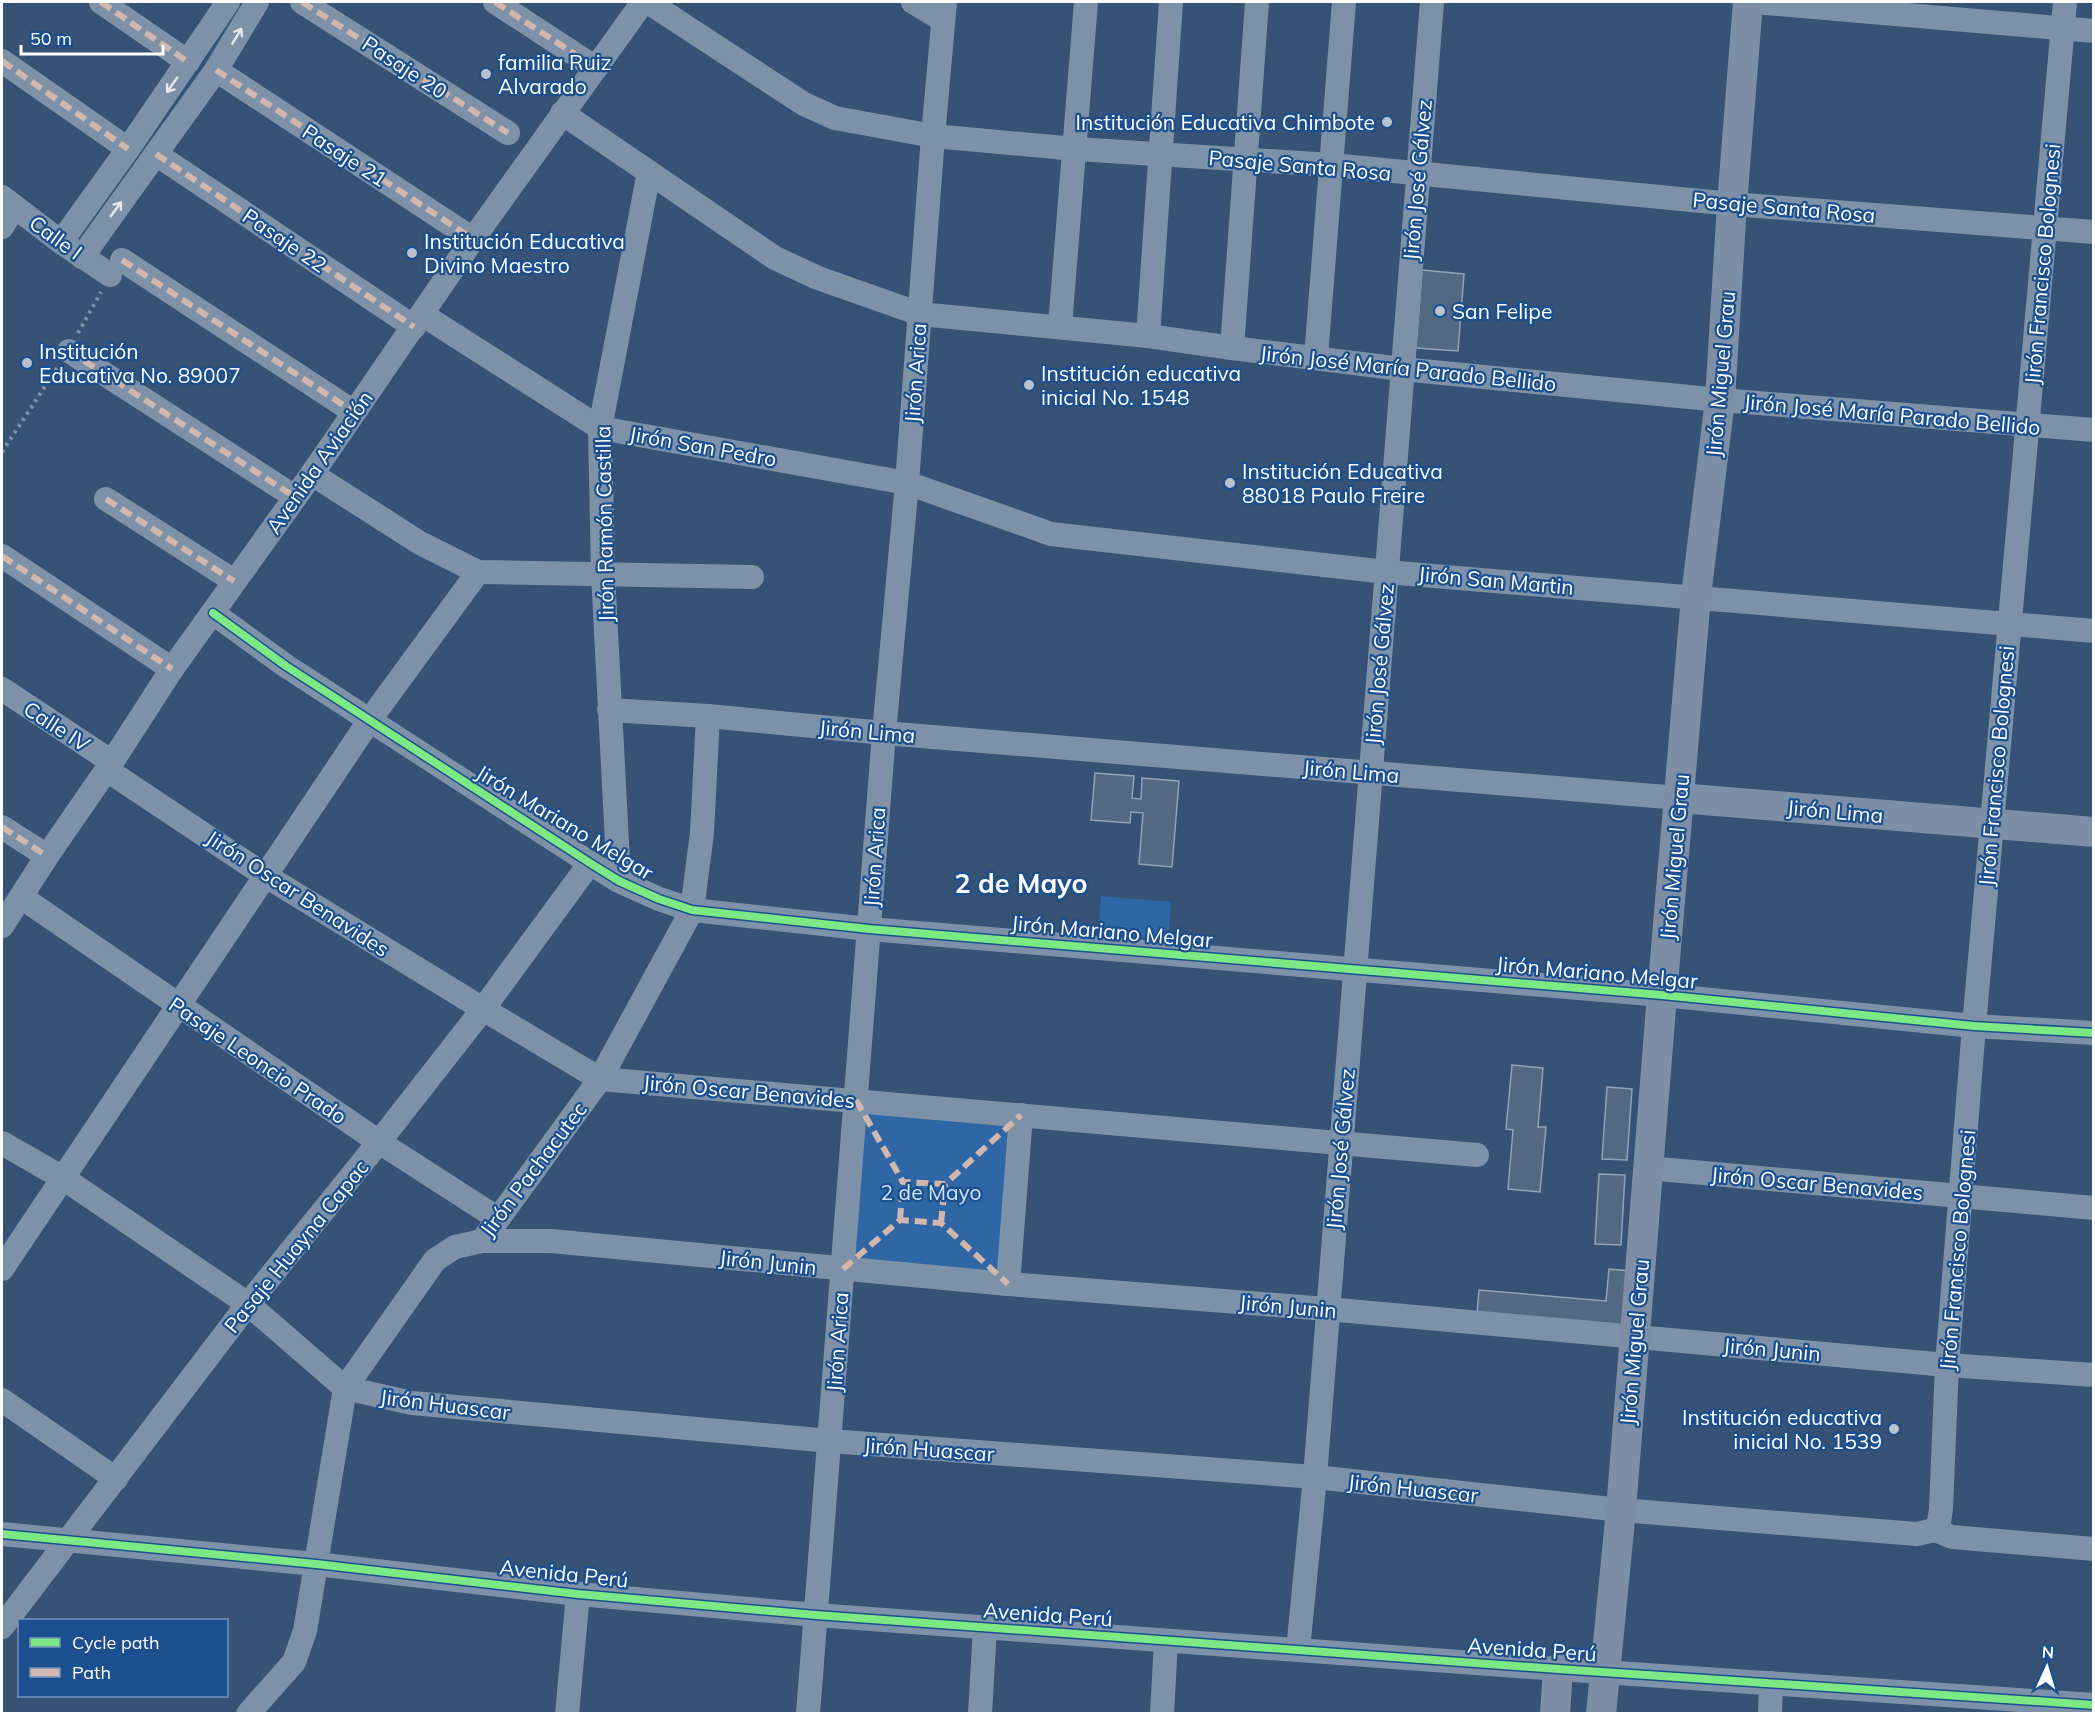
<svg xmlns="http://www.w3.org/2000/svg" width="2095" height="1715" font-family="Mulish,sans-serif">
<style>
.green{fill:#2f66a5}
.building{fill:#526984;stroke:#92a2b6;stroke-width:1.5}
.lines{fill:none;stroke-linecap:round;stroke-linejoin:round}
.path{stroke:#7d92a8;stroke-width:4;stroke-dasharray:3 4.5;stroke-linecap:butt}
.minor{stroke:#7d92a8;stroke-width:24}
.major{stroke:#7d8ea7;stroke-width:30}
.quiet{stroke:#d1b7ad;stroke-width:6;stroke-dasharray:12 6;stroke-linecap:butt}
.cycleway-casing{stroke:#1b4f8f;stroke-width:11}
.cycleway{stroke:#7ce984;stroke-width:8}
.oneway{stroke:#e5e9ee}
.poi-dot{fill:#b9c2ce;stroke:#1b4f8f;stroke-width:2}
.labels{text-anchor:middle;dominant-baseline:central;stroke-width:4.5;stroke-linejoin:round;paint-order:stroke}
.poi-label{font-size:21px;fill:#fff;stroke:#1b4f8f;text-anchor:start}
.street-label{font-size:21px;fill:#fff;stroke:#1b4f8f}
.park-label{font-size:21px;fill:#cfe3fa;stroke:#1b4f8f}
.district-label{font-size:27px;font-weight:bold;fill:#fff;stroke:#1b4f8f}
</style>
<rect width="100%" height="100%" fill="#365274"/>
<g class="green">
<polygon points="1101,896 1171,902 1168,939 1098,934"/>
<polygon points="859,1104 1018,1118 1003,1279 846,1267"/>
</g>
<g class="building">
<polygon points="1422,270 1464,274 1458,351 1416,348"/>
<polygon points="1095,773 1134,776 1132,798 1141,799 1142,778 1179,781 1172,867 1139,864 1143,813 1131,812 1130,823 1091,820"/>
<polygon points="1512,1065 1543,1068 1538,1127 1546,1127 1540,1192 1508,1189 1513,1130 1506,1129"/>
<polygon points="1607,1087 1632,1089 1627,1160 1602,1159"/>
<polygon points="1599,1174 1625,1175 1621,1245 1595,1244"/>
<polygon points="1609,1269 1631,1271 1626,1326 1477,1313 1479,1290 1606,1301"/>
</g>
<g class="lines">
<g class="path">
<polyline points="78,333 101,292"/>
<polyline points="2,452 57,368"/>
</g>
<g class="minor">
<polyline points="101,2 188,62"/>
<polyline points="302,2 508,133"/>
<polyline points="495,2 596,68"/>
<polyline points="648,2 804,104 835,118 933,136 1076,149 1332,165 1732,204 2094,232"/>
<polyline points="913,2 943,20"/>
<polyline points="1754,2 2094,31"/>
<polyline points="2,61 128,149"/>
<polyline points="216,70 473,239"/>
<polyline points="562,113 775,258 818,278 920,314 1148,336 1232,348 1402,369 1720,400 2094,430"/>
<polyline points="156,154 414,327"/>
<polyline points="2,197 61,242 110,275"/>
<polyline points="2,227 15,207"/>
<polyline points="61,242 128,149 228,2"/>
<polyline points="82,257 216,70 257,2"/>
<polyline points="122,260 354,412"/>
<polyline points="423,315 600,428 907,483 1051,534 1386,572 2094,631"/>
<polyline points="1060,326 1086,2"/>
<polyline points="1148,336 1171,2"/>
<polyline points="1232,348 1257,2"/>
<polyline points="69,351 295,497"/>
<polyline points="1316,357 1344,2"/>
<polyline points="312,474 420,543 478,572 752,577"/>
<polyline points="106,499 234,581"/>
<polyline points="2,556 172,669"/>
<polyline points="213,613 286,666 590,863 619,881 659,899 692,910 869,929 1662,995 1974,1026 2094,1033"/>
<polyline points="2,689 112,762"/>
<polyline points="609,710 708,716 884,733 1679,798"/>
<polyline points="107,770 266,876 483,1009 600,1079 1477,1155"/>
<polyline points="2,827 47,856"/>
<polyline points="619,881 603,574 600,428 649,172"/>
<polyline points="21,897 379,1142 497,1218"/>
<polyline points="2,926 47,856 112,762 172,669 312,474 473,239 643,2"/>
<polyline points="2,1143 63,1178 248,1304 345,1388 412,1403 830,1441 1315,1477 1621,1510 1904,1533 1917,1534 1935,1530"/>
<polyline points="1648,1168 2094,1208"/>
<polyline points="482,1241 551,1241 1008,1284 1327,1309 1947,1365 2094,1375"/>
<polyline points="2,1269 369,721 478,572"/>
<polyline points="1008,1284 1021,1115"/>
<polyline points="2,1400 116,1479"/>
<polyline points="1935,1530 1939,1522 1941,1509 1947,1365 1974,1026 2065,2"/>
<polyline points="1935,1530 1952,1537 2094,1549"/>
<polyline points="2,1534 316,1564 578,1594 816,1615 1558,1669 2094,1705"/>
<polyline points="2,1627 248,1304 379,1142 483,1009 590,863"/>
<polyline points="1298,1650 1315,1477 1432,2"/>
<polyline points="248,1714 294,1662 305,1631 345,1388 435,1260 455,1247 482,1241 600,1079 692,910 702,833 708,716"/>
<polyline points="567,1714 578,1594"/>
<polyline points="808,1714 884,733 907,483 933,136 945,2"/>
<polyline points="980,1714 985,1627"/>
<polyline points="1162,1714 1166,1641"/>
<polyline points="1770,1714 1771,1683"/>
</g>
<g class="major">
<polyline points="1679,798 2094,832"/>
<polyline points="1555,1714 1558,1669"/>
<polyline points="1601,1714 1621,1510 1662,995 1696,596 1720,400 1732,204 1748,2"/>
</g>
<g class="quiet">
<polyline points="101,2 188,62"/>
<polyline points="302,2 508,133"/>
<polyline points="495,2 596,68"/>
<polyline points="2,61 128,149"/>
<polyline points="216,70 473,239"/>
<polyline points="156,154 414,327"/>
<polyline points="122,260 354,412"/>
<polyline points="69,351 295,497"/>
<polyline points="106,499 234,581"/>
<polyline points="2,556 172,669"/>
<polyline points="2,827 47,856"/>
<polyline points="856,1100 903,1182 945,1184 1021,1115"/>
<polyline points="900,1220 903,1182"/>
<polyline points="941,1223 945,1184"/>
<polyline points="843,1269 900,1220 941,1223 1008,1284"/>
</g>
<g class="cycleway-casing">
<g id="cycleway">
<polyline points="213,613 286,666 590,863 619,881 659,899 692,910 869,929 1662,995 1974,1026 2094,1033"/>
<polyline points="2,1534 316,1564 578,1594 816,1615 1558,1669 2094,1705"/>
</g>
</g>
<use href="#cycleway" class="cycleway"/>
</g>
<defs><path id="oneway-shaft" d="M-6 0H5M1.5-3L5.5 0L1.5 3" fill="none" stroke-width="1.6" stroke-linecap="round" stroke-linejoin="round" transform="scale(1.5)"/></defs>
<g class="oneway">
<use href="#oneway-shaft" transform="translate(237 36) rotate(-59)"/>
<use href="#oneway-shaft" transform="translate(172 85) rotate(125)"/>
<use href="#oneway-shaft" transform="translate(116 209) rotate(-54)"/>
</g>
<g class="poi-dot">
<circle cx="486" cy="74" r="6"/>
<circle cx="1387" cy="122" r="6"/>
<circle cx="412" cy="253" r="6"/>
<circle cx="1440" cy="311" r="6"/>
<circle cx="27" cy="363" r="6"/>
<circle cx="1029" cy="385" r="6"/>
<circle cx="1230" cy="483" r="6"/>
<circle cx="1894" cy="1429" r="6"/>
</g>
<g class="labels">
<g class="poi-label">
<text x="498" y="62">familia Ruiz<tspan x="498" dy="24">Alvarado</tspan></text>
<text x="1375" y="122" text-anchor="end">Institución Educativa Chimbote</text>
<text x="424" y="241">Institución Educativa<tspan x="424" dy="24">Divino Maestro</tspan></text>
<text x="1452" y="311">San Felipe</text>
<text x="39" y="351">Institución<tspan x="39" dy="24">Educativa No. 89007</tspan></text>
<text x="1041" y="373">Institución educativa<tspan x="1041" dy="24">inicial No. 1548</tspan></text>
<text x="1242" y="471">Institución Educativa<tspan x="1242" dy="24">88018 Paulo Freire</tspan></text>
<text x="1882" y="1417" text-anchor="end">Institución educativa<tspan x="1882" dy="24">inicial No. 1539</tspan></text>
</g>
<g class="street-label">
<text transform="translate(405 67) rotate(33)">Pasaje 20</text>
<text transform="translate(345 155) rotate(33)">Pasaje 21</text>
<text transform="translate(1300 165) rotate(5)">Pasaje Santa Rosa</text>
<text transform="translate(1417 180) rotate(-85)">Jirón José Gálvez</text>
<text transform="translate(1784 207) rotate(5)">Pasaje Santa Rosa</text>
<text transform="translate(56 237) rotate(36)">Calle I</text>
<text transform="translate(285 240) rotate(34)">Pasaje 22</text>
<text transform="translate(2042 264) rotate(-85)">Jirón Francisco Bolognesi</text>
<text transform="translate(1408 368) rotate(6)">Jirón José María Parado Bellido</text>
<text transform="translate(915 373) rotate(-86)">Jirón Arica</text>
<text transform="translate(1720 374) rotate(-85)">Jirón Miguel Grau</text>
<text transform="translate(1892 414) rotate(5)">Jirón José María Parado Bellido</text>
<text transform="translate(703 446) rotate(10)">Jirón San Pedro</text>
<text transform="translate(319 462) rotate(-55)">Avenida Aviación</text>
<text transform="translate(604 524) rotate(-91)">Jirón Ramón Castilla</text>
<text transform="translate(1496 580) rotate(5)">Jirón San Martin</text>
<text transform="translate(1379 664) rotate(-85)">Jirón José Gálvez</text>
<text transform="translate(57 726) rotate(33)">Calle IV</text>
<text transform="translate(867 731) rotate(5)">Jirón Lima</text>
<text transform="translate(1996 766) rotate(-85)">Jirón Francisco Bolognesi</text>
<text transform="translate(1351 771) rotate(5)">Jirón Lima</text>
<text transform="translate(1835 811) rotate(5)">Jirón Lima</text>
<text transform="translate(565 822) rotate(31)">Jirón Mariano Melgar</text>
<text transform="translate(874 857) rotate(-86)">Jirón Arica</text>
<text transform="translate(1674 857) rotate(-85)">Jirón Miguel Grau</text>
<text transform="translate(298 893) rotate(33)">Jirón Oscar Benavides</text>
<text transform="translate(1112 931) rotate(5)">Jirón Mariano Melgar</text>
<text transform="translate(1597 972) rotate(5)">Jirón Mariano Melgar</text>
<text transform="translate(258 1060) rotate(34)">Pasaje Leoncio Prado</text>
<text transform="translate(749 1091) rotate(5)">Jirón Oscar Benavides</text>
<text transform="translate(1340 1149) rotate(-85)">Jirón José Gálvez</text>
<text transform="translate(533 1169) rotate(-53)">Jirón Pachacutec</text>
<text transform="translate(1817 1183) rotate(5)">Jirón Oscar Benavides</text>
<text transform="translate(296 1246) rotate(-51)">Pasaje Huayna Capac</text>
<text transform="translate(1957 1250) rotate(-85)">Jirón Francisco Bolognesi</text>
<text transform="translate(768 1262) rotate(6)">Jirón Junin</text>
<text transform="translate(1288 1306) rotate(5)">Jirón Junin</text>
<text transform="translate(837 1342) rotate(-86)">Jirón Arica</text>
<text transform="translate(1634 1342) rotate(-85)">Jirón Miguel Grau</text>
<text transform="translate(1772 1349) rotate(5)">Jirón Junin</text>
<text transform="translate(445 1404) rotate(7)">Jirón Huascar</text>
<text transform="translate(929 1449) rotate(4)">Jirón Huascar</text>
<text transform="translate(1413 1488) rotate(6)">Jirón Huascar</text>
<text transform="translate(564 1573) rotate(6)">Avenida Perú</text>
<text transform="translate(1048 1614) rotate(4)">Avenida Perú</text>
<text transform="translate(1532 1649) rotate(4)">Avenida Perú</text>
</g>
<g class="park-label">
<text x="931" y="1192">2 de Mayo</text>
</g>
<g class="district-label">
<text x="1021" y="883">2 de Mayo</text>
</g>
</g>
<rect width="2095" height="1715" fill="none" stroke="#ffffff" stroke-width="6"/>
<rect x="18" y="1619" width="210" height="78" fill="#1b4f8f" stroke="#7695bc" stroke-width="1.5"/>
<rect x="30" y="1638" width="30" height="9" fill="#7ce984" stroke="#7695bc" stroke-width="1.5"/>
<text x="72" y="1649" font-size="18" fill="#ffffff">Cycle path</text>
<rect x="30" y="1668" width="30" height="9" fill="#d1b7ad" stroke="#7695bc" stroke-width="1.5"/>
<text x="72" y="1679" font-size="18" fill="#ffffff">Path</text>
<g transform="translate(2047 1667) rotate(4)" stroke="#1b4f8f" stroke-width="4.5" paint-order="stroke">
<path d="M0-4.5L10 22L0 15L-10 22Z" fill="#ffffff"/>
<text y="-9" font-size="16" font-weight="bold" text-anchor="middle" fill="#ffffff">N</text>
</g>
<path d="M21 45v9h142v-9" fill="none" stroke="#ffffff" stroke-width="3"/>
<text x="30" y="45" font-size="18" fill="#ffffff" stroke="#1b4f8f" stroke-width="4.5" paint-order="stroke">50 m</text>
</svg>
